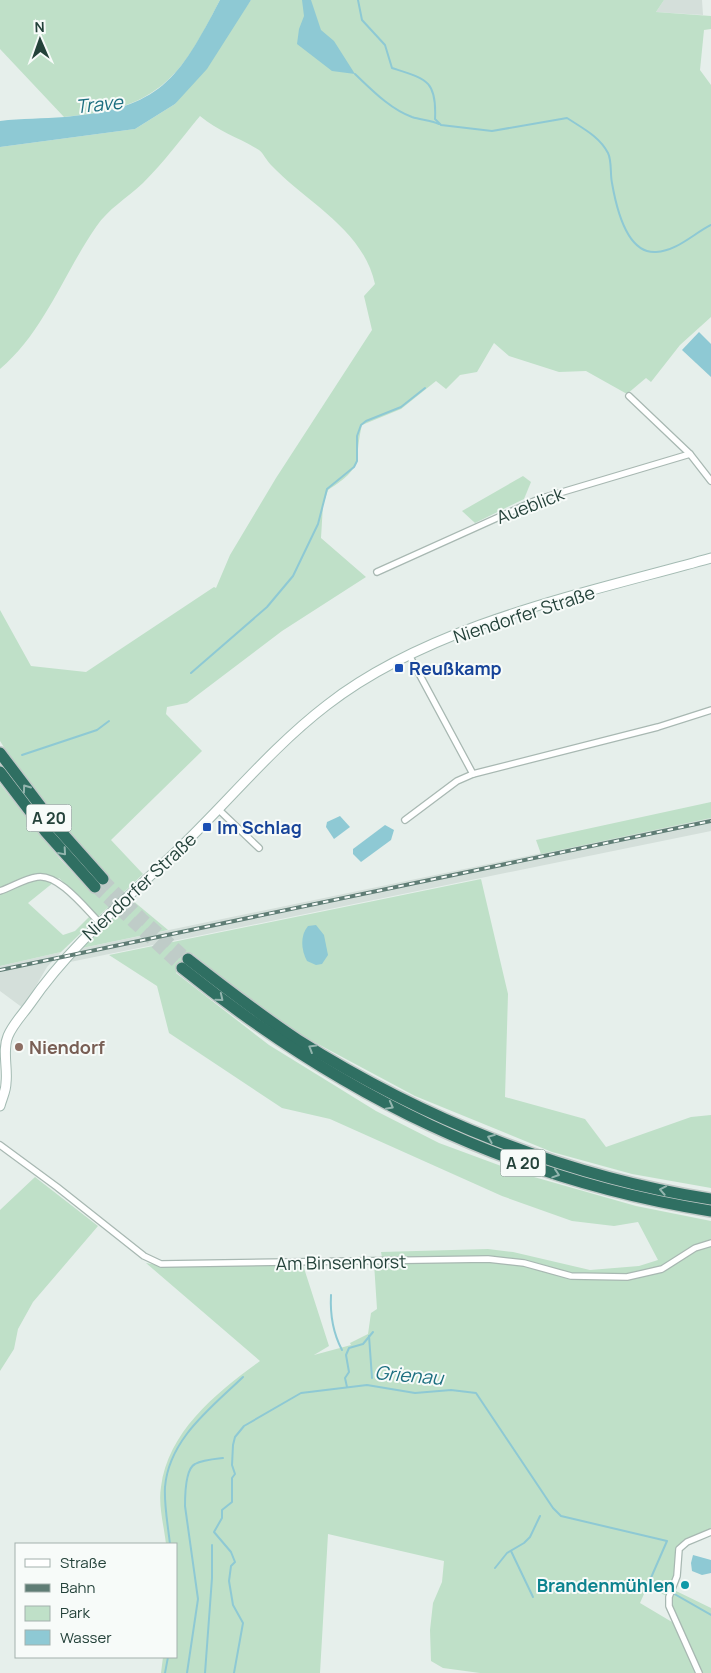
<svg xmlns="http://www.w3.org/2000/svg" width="711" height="1673" font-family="Manrope,sans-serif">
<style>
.built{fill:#d4dfda}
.green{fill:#bfe0c8;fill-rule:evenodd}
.water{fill:#8ec9d4}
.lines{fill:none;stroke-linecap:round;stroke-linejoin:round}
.stream{stroke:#8ec9d4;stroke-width:2}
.highway-tunnel{stroke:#bfccc8;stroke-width:11;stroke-dasharray:11 5.5;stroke-linecap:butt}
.street-casing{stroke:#a8b8b2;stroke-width:8}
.secondary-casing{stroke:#a4bbb3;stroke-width:11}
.highway-casing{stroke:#c2cac8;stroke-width:14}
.street{stroke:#fff;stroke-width:5.5}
.secondary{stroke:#fff;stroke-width:9}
.highway{stroke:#2f6f62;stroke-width:11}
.rail-casing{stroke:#5f7d75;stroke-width:4}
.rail{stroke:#f7fbf9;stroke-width:2;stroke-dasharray:5.5;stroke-linecap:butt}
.oneway{stroke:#93b5ae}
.transit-dot{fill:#1a4fb4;stroke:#f7fbf9;stroke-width:2}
.education-dot{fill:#8d6e63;stroke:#f7fbf9;stroke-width:2}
.culture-dot{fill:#0f9aa8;stroke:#f7fbf9;stroke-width:2}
.labels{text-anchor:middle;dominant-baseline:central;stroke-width:4;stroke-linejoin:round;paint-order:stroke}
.shield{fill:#f7fbf9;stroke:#637a73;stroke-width:1}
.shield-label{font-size:16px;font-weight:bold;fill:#24423a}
.street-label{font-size:18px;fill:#24423a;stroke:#f7fbf9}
.transit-label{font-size:18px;font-weight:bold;fill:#164399;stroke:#f7fbf9;text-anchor:start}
.education-label{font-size:18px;font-weight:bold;fill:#785e54;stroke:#f7fbf9;text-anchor:start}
.culture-label{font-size:18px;font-weight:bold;fill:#0d838f;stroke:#f7fbf9;text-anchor:end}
.water-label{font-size:19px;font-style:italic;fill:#1c6f80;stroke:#f7fbf9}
</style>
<rect width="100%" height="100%" fill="#e6efeb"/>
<g class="built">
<polygon points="664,0 702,0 703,15 656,12"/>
<polygon points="711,818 711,831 70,962 82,948"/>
<polygon points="61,952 47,967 23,1008 0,991 0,966"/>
</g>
<g class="green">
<path d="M0 0H220C193 52 173 95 110 110 96 114 79 115 64 117L0 49Z"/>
<path d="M251 0H664L656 12 711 16V29L704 30 700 70 711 85V317L680 345 651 382 646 378 627 394 586 371 559 372 509 356 494 343 477 372 460 375 446 389 436 381 401 409 362 425C353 462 366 466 328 490L323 505 321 538 366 577 282 631 187 703 167 707 166 714 202 751 111 840 143 874 61 952 0 966V784L60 859 91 892 108 876 28 785 0 741V610L31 666 86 672 214 587 216 588 230 555 276 478 372 330 364 296 375 284C363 229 306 202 271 165 266 160 264 154 259 150 238 137 219 132 200 116 181 139 164 162 143 183 127 198 108 209 96 227 64 273 44 332 0 369V147L135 129 175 104ZM59 878 94 912 75 931 63 935 28 903Z"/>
<polygon points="523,476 531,482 524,499 475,523 462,511"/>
<polygon points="711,802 711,818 541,854 536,840"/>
<path d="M481 879 508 994 505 1097 585 1119 606 1147 691 1117 711 1115V1188L632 1174 552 1152 415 1096 301 1035 245 997 193 954 176 973 269 1045 376 1111 439 1143 520 1173 636 1206 711 1221V1532L681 1547 674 1590 711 1608V1673H480L443 1668 431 1661 430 1630 433 1603 442 1582 444 1561 328 1534 320 1673H161L163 1657H176V1544H166C164 1526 158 1505 161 1487 168 1431 217 1392 260 1361L146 1263 168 1267 303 1265 329 1346 314 1355 351 1345 350 1343 368 1334 371 1313 377 1309 374 1263H383L381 1252 488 1249 513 1252 590 1270 639 1266 658 1260 638 1222 614 1226 572 1221 502 1196 330 1119 282 1108 169 1033 157 986 109 955ZM647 1587 669 1597 677 1625 640 1603Z"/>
<polygon points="132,900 168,930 82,948"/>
<polygon points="35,1177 98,1226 33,1302 18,1329 14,1349 0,1371 0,1210"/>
</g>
<g class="water">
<path d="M220 0H251L207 69 175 104 135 129 0 147V121C22 118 43 119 65 117 161 108 178 80 220 0Z"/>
<polygon points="302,0 311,0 321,30 334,41 355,74 332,71 297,44 299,29 304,16"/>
<polygon points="699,332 711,344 711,377 682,350"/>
<polygon points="340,816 350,827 334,839 326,827 327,822"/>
<polygon points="385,825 394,830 391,840 361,862 353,854 353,849"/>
<path d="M316 925 324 935 328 955 322 964 316 965 307 961C301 950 300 935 308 926Z"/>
<polygon points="693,1555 711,1560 711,1573 702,1575 692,1571 691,1563"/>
</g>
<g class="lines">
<g class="stream">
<path d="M358 0 362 20 385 45 392 68C426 79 437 80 435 119L441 125 492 131 567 118C582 128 599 136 608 153 612 161 610 174 612 183 616 206 626 254 656 252 677 251 693 234 711 225"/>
<path d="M355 74C372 90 390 109 412 117 421 120 430 120 439 124"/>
<polyline points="191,673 267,607 293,576 318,524 327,489 354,467 357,461 357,436 361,425 366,421 401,407 425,388"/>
<polyline points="22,755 97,730 109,721"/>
<path d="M331 1295C330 1314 333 1333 342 1350"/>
<polyline points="369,1336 372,1378"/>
<polyline points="347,1387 345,1378 349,1372 346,1355 349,1348 363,1344 373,1332"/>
<path d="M170 1544C168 1526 164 1505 165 1487 169 1439 211 1408 243 1377"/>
<polyline points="511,1551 533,1597"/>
<polyline points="495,1568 507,1553 524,1543 530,1537 540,1516"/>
<polyline points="165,1673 168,1657"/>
<path d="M187 1673 198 1599 185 1506C185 1497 185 1469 195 1464 202 1460 214 1459 223 1458"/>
<polyline points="205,1673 212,1578 212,1545"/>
<polyline points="234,1673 243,1623 233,1605 229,1581 231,1566 235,1562 231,1552 214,1532 222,1518 222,1510 232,1502 232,1478 235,1474 232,1465 233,1445 235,1437 244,1426 301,1393 367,1385 415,1393 451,1390 476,1393 553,1508 561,1516 667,1541 650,1580 711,1615"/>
</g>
<g class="highway-tunnel">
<polyline points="103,879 142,918 188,959"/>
<polyline points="95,887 182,968"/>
</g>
<g class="street-casing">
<g id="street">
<polyline points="629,396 690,454 711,481"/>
<polyline points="377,572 539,499 690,454"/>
<polyline points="409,655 473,774 658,727 711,710"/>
<polyline points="218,809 259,848"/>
<polyline points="405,820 457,781 473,774"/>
<path d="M0 891C12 887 24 879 37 877 58 873 85 908 99 922"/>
<polyline points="0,1145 57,1187 144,1256 161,1264 488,1259 524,1263 571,1276 627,1277 662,1269 695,1248 711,1243"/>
<polyline points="699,1673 669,1606 669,1597 677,1576 679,1549 687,1542 711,1532"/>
</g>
</g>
<g class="secondary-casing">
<path id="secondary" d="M0 1106C2 1098 6 1091 6 1083 8 1068 2 1050 8 1036 13 1024 23 1014 30 1004 67 950 116 908 164 863 220 812 267 751 327 705 431 624 586 593 711 558"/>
</g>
<g class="highway-casing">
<g id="highway">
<polyline points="0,753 54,824 103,879"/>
<polyline points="0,772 45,831 95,887"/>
<path d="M188 959C224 987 260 1015 298 1040 423 1119 564 1176 711 1199"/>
<path d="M182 968C340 1095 509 1179 711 1211"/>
</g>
</g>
<use href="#street" class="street"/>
<use href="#secondary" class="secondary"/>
<use href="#highway" class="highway"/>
<g class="rail-casing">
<polyline id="rail" points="0,970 711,821"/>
</g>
<use href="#rail" class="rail"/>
</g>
<defs><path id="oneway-chevron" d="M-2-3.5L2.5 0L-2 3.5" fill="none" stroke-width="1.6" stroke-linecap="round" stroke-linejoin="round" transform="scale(1.25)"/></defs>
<g class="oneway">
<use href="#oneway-chevron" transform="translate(26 788) rotate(-126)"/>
<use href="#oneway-chevron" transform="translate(63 852) rotate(49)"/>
<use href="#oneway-chevron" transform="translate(220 998) rotate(39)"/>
<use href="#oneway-chevron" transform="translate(312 1048) rotate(-149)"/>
<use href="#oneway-chevron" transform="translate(390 1106) rotate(28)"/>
<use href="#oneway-chevron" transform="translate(491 1138) rotate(-158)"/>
<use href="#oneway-chevron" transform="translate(556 1174) rotate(18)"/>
<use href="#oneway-chevron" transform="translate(663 1190) rotate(-169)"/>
</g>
<g class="transit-dot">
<rect x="394" y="663" width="10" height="10" rx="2.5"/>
<rect x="202" y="822" width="10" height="10" rx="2.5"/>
</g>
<circle class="education-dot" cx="19" cy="1047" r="5"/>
<circle class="culture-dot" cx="685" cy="1585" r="5"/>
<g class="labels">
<g class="shield">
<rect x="26.5" y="804.5" width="45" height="27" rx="4"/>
<rect x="500.5" y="1149.5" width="45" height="27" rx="4"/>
</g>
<g class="shield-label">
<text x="49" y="818">A 20</text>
<text x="523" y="1163">A 20</text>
</g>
<g class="street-label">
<text transform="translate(530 505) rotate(-21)">Aueblick</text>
<text transform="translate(524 614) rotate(-18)">Niendorfer Straße</text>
<text transform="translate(139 886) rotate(-43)">Niendorfer Straße</text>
<text transform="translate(341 1262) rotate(-1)">Am Binsenhorst</text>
</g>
<g class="transit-label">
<text x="409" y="668">Reußkamp</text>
<text x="217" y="827">Im Schlag</text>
</g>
<g class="education-label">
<text x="29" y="1047">Niendorf</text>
</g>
<g class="culture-label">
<text x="675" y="1585">Brandenmühlen</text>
</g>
<g class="water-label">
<text transform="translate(99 104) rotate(-6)">Trave</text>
<text transform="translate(409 1375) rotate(5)">Grienau</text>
</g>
</g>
<rect x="15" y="1543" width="162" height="115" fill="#f7fbf9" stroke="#a3b1ad"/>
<rect x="25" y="1559" width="25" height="8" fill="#ffffff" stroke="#a3b1ad"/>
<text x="60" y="1568" font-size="15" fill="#24423a">Straße</text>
<rect x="25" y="1584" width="25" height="8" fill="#5f7d75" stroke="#a3b1ad"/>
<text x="60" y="1593" font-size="15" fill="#24423a">Bahn</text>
<rect x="25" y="1606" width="25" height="15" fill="#bfe0c8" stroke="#a3b1ad"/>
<text x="60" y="1618" font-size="15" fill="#24423a">Park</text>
<rect x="25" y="1630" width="25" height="15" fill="#8ec9d4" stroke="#a3b1ad"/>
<text x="60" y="1643" font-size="15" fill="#24423a">Wasser</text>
<g transform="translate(40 40) rotate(358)" stroke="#f7fbf9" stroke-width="4" paint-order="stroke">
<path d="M0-4L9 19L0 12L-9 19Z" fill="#24423a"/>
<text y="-8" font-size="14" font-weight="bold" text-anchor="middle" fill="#24423a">N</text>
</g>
</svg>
